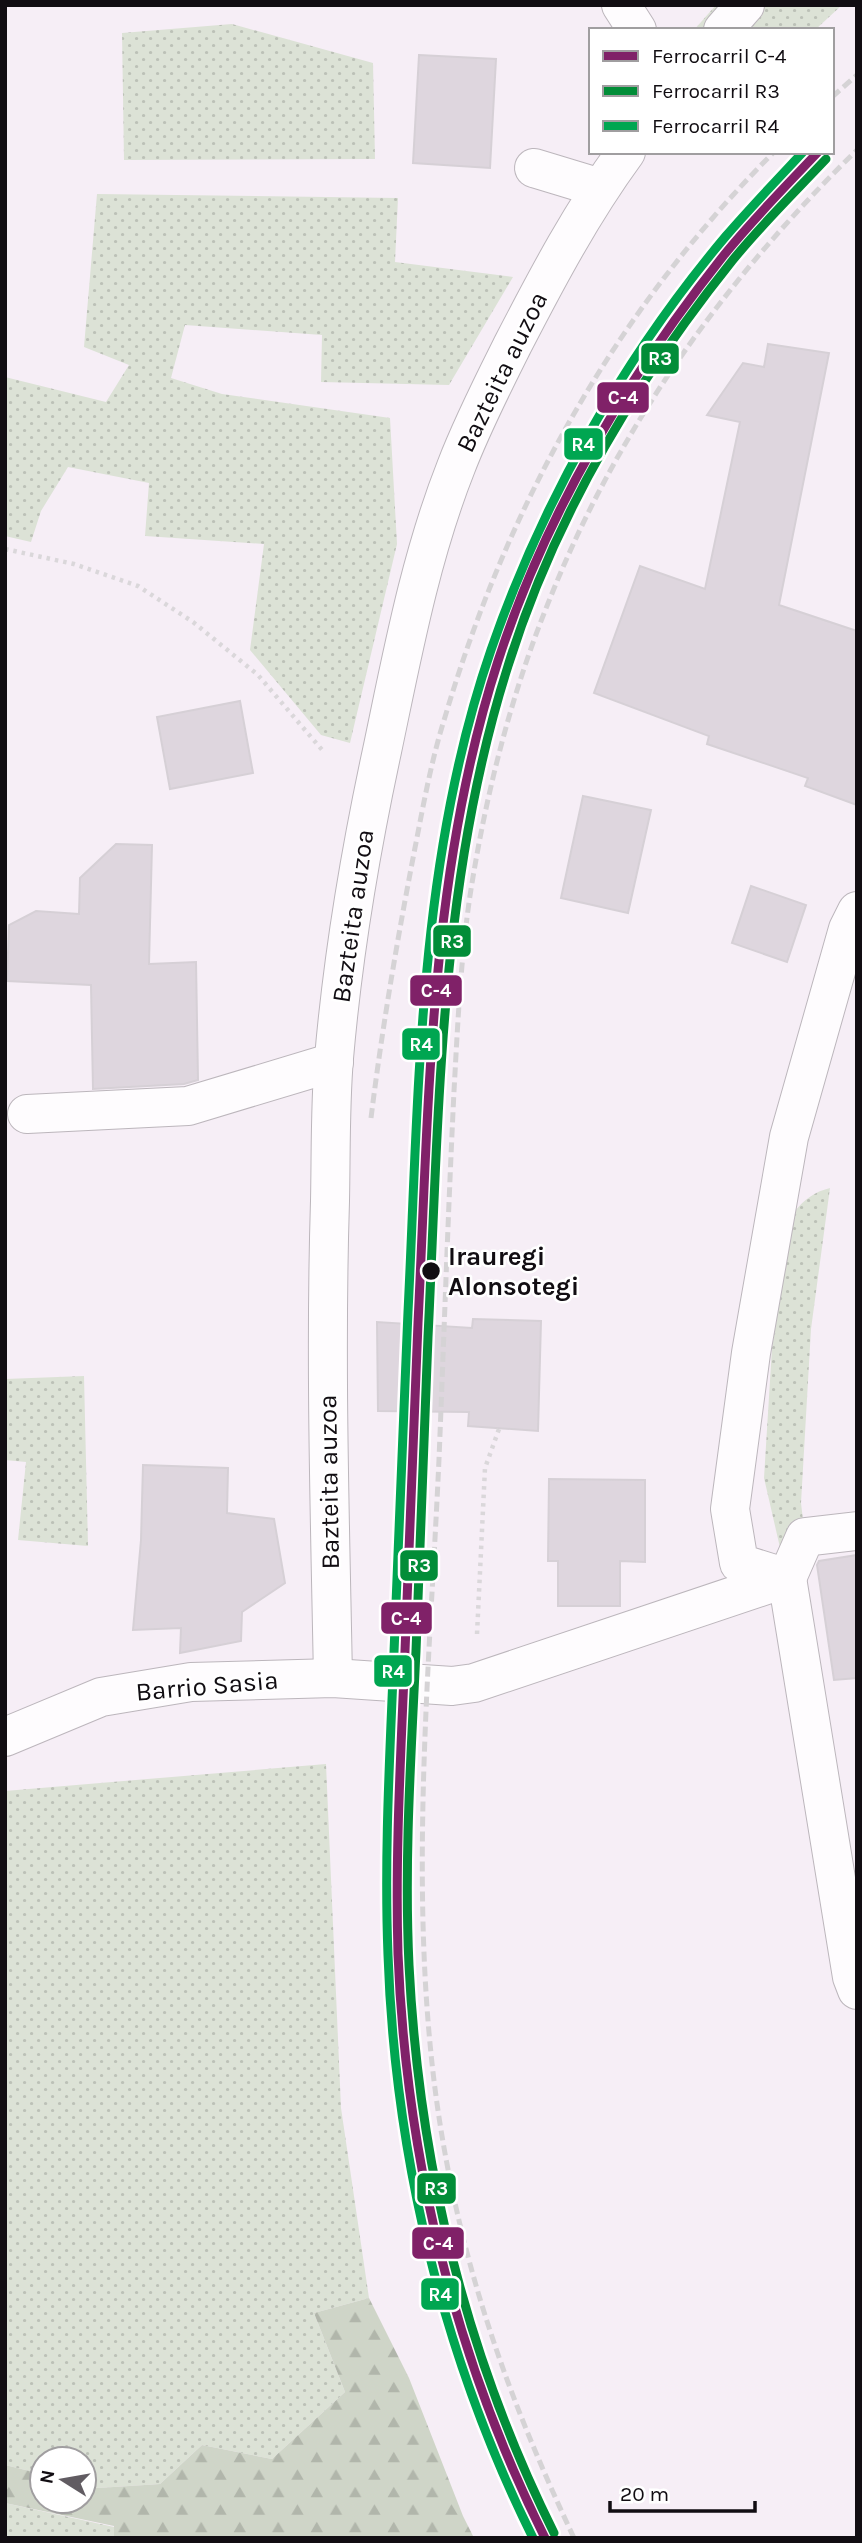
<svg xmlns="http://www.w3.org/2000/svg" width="862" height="2543" font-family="Karla,sans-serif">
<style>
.grass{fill:url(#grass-dots)}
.forest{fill:url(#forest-firs)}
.building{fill:#ded6de;stroke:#d6d0d6;stroke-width:2}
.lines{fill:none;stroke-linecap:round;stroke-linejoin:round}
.minor-casing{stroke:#bcb6bc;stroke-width:40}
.path{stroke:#dad7da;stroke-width:4.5;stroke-dasharray:3.5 5;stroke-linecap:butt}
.minor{stroke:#fefcfe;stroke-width:38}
.rail{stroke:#d5d3d5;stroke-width:5;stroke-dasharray:10 5;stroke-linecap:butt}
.rail-1-casing{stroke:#fff;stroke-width:14}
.rail-2-casing{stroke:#fff;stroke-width:14}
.rail-3-casing{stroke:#fff;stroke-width:14}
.rail-1{stroke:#802168;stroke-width:9}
.rail-2{stroke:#028d38;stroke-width:9}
.rail-3{stroke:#00a651;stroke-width:9}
.stop-dot{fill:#110d12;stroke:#fff;stroke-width:2.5}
.labels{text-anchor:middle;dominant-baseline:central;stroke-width:5;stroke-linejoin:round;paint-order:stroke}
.street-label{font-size:26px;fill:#110d12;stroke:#fff}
.stop-label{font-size:26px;font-weight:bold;fill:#110d12;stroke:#fff;text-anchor:start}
.line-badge{stroke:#fff;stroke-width:2.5}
.badge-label{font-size:19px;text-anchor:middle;font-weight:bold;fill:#fff}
</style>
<defs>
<pattern id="grass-dots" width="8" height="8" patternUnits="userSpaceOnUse" patternTransform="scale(1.75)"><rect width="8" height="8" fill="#dce2d6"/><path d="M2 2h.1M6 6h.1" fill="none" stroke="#bcc1b7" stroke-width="1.8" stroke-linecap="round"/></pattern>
<pattern id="forest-firs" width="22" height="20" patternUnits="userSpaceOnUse" patternTransform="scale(1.75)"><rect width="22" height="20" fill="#cfd5c8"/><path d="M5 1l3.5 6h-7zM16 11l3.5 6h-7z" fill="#b1b6ab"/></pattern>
</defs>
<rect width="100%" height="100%" fill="#f6eef6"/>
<g class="grass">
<polygon points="716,5 842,5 815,30 694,30"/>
<polygon points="232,24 373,63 375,159 124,160 122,33"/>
<polygon points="97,194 398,198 395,262 513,277 449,385 321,382 322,335 185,325 171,378 222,394 390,418 397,544 350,743 321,735 250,650 264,544 145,536 149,483 68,467 41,511 31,542 5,536 5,377 106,402 129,365 84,347"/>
<path d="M830 1188 811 1329 801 1503 805 1537 787 1578 764 1478 772 1348 794 1212C805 1199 814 1192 830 1188Z"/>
<polygon points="84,1376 88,1546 18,1540 26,1462 5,1460 5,1379"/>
<polygon points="326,1764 341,2108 369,2298 314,2313 345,2392 272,2459 202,2445 160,2484 98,2488 84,2485 84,2459 42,2459 42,2474 5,2465 5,1791"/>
<polygon points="5,2503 114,2527 114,2538 5,2538"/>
</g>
<polygon class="forest" points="369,2298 409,2378 463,2516 474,2538 114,2538 114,2526 5,2503 5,2465 42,2474 42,2501 84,2501 84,2485 98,2488 160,2484 202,2445 272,2459 345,2392 314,2313"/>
<g class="building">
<polygon points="419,55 496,59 490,168 413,163"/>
<polygon points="768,344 829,353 779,605 857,631 857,805 805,786 808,778 707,744 709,736 594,693 640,566 705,589 740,422 707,415 743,363 764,367"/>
<polygon points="240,701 253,773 170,789 157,717"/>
<polygon points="583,796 651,810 628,913 561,898"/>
<polygon points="116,844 152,845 149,964 196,962 198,1080 184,1084 93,1089 91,985 7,981 9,925 36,911 79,914 80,878"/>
<polygon points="751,886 806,905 787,962 732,943"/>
<polygon points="473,1319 541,1321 538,1431 468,1426 469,1412 378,1411 377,1322 472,1328"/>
<polygon points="143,1465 228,1468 227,1513 274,1519 285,1583 242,1612 241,1641 180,1653 181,1628 133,1630 141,1540"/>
<polygon points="549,1479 645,1480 645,1562 620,1561 620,1606 558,1606 558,1561 548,1561"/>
<polygon points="857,1555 857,1678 834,1680 817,1565 819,1561"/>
</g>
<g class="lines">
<g class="minor-casing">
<g id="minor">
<polyline points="621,5 637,30"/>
<polyline points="723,30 745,5"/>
<polyline points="534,168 600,188"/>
<polyline points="27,1114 188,1106 334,1062"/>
<polyline points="787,1578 739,1563 730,1509 751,1353 789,1137 848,929 857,911"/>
<polyline points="787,1578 852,1977 857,1990"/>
<polyline points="787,1578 805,1537 857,1531"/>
<path d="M333 1678C330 1519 325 1360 330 1201 331 1153 330 1105 334 1058 343 954 360 853 382 751 402 656 420 558 456 467 472 425 493 384 513 344 547 278 582 212 626 152"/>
<polyline points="5,1737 101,1697 191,1682 333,1678 452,1686 474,1683 787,1578"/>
</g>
</g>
<g class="path">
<polyline points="5,549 74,564 138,586 193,622 258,675 323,751"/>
<polyline points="477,1634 485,1468 499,1429"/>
</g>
<use href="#minor" class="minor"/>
<g class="rail">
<polyline points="832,97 857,75"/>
<path d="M371 1118C382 1029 397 941 414 853 423 807 431 761 445 717 508 504 616 310 774 152"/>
<path d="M574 2538C512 2406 468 2286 443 2142 405 1922 429 1681 439 1459 444 1336 448 1214 454 1091 458 1020 461 947 473 877 489 781 514 686 551 596 619 426 726 278 857 150"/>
</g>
<g class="rail-1-casing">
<path id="rail-1" d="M545 2538C454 2356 406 2157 398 1954 395 1853 401 1752 405 1651 409 1542 413 1433 418 1323 429 1102 429 874 498 661 546 513 628 376 724 255 753 219 786 186 818 152"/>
</g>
<g class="rail-2-casing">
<path id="rail-2" d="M554 2533C465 2354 419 2165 409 1965 404 1861 411 1756 416 1651 420 1547 423 1442 428 1337 439 1113 439 882 508 666 554 518 636 381 732 261 761 225 794 193 826 159"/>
</g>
<g class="rail-3-casing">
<path id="rail-3" d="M533 2538C443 2357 395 2157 388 1955 384 1854 390 1753 394 1652 399 1538 403 1425 408 1312 419 1091 418 861 491 650 543 500 624 357 726 236 751 207 777 180 803 152"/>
</g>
<use href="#rail-1" class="rail-1"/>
<use href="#rail-2" class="rail-2"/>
<use href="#rail-3" class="rail-3"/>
</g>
<circle class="stop-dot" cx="431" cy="1271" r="10"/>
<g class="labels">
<g class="street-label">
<text transform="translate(502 372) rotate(-64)">Bazteita auzoa</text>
<text transform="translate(353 916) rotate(-82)">Bazteita auzoa</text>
<text transform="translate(329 1482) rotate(-91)">Bazteita auzoa</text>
<text transform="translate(207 1686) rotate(-5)">Barrio Sasia</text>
</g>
<g class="stop-label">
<text x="448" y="1256">Irauregi<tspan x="448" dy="30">Alonsotegi</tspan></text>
</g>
</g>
<g class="line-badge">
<rect x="640" y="342" width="40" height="33" rx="7" fill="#028d38"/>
<rect x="596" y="381" width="54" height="33" rx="7" fill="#802168"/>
<rect x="563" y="427" width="41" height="34" rx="7" fill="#00a651"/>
<rect x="432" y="924" width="40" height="34" rx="7" fill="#028d38"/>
<rect x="409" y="974" width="54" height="33" rx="7" fill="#802168"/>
<rect x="401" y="1027" width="40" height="34" rx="7" fill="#00a651"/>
<rect x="399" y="1549" width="40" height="33" rx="7" fill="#028d38"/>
<rect x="380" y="1601" width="53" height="34" rx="7" fill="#802168"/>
<rect x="373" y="1654" width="40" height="34" rx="7" fill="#00a651"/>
<rect x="416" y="2172" width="41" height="33" rx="7" fill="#028d38"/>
<rect x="411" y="2226" width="54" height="34" rx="7" fill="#802168"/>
<rect x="420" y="2277" width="40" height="34" rx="7" fill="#00a651"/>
</g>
<g class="badge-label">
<text x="660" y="365">R3</text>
<text x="623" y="404">C-4</text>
<text x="583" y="451">R4</text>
<text x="452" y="948">R3</text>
<text x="436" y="997">C-4</text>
<text x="421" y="1051">R4</text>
<text x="419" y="1572">R3</text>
<text x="406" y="1625">C-4</text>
<text x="393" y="1678">R4</text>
<text x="436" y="2195">R3</text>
<text x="438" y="2250">C-4</text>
<text x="440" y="2301">R4</text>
</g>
<rect width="862" height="2543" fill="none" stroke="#110d12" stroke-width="14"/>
<rect x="589" y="28" width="245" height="126" fill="#ffffff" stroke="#a09ea0" stroke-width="2"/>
<rect x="603" y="51" width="35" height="10" fill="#802168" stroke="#a09ea0" stroke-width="2"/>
<text x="652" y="63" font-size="21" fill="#110d12">Ferrocarril C-4</text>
<rect x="603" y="86" width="35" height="10" fill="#028d38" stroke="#a09ea0" stroke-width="2"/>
<text x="652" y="98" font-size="21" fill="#110d12">Ferrocarril R3</text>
<rect x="603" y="121" width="35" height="10" fill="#00a651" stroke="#a09ea0" stroke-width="2"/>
<text x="652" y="133" font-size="21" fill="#110d12">Ferrocarril R4</text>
<g transform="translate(63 2480) rotate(281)"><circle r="33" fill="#ffffff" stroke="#a09ea0" stroke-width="2"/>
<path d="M0-5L12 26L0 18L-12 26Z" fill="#615c62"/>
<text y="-10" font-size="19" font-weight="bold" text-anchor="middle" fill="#110d12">N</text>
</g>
<path d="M610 2501v10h145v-10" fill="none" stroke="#110d12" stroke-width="3.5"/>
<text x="620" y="2501" font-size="21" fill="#110d12" stroke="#ffffff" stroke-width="5" paint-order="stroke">20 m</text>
</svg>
